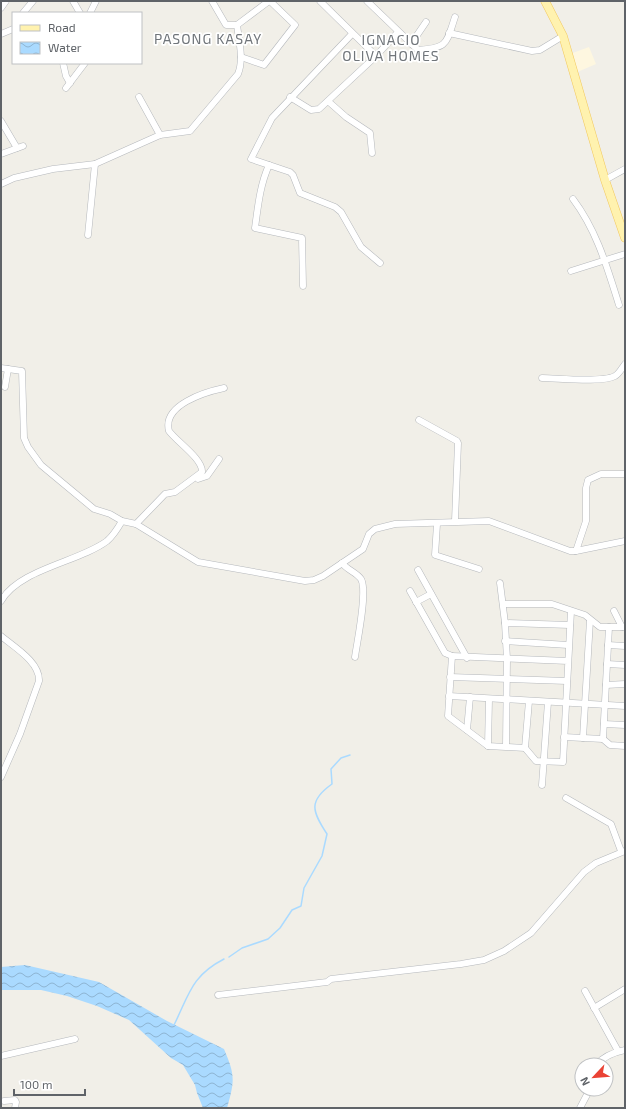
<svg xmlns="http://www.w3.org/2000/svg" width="626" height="1109" font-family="'Exo 2',sans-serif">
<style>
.commercial{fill:#fef7e0}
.water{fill:url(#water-waves)}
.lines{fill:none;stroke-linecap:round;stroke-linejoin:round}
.stream{stroke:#aadaff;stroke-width:1.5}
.minor-casing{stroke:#b5b8bc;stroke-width:7}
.major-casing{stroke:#f2c960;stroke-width:9}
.minor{stroke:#fff;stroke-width:6}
.major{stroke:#fff2af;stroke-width:8}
.labels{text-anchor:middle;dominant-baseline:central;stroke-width:3.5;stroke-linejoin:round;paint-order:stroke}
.neighbourhood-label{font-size:14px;letter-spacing:1px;fill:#70757a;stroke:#fff}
</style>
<defs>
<pattern id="water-waves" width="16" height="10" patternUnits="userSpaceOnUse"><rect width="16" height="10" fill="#aadaff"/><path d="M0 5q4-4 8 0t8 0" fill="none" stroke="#8eb4d2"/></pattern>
</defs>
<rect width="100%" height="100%" fill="#f1efe8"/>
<polygon class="commercial" points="589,47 596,64 575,73 570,54"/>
<path class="water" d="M25 965 99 982 167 1021 224 1049C235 1075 235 1080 227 1108H203L197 1093 195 1085 183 1065 171 1058 129 1020 97 1006 67 996 41 990H1V967Z"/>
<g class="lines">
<g class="stream">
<path d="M229 957 242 948 268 939 280 928 292 910 301 906 304 888 322 856 327 834C312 811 308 801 332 784L331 769 341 758 350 755"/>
<path d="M174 1025C189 995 191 976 224 959"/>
</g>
<g class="minor-casing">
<g id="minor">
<polyline points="73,1 80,13"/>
<polyline points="212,1 226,25 237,25"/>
<polyline points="320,1 376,56"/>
<path d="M367 1 418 50C448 48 446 44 455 17"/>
<polyline points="1,8 6,1"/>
<polyline points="23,13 33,1"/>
<polyline points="90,13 96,1"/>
<polyline points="449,33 532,51 540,50 563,36"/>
<polyline points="1,34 13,29"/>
<polyline points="352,34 272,118 251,159 290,172 293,175 300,193 335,207 341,212 361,247 380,263"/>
<polyline points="411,44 426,22"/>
<polyline points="241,57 264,65 295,25 270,1"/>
<polyline points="63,63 66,76 70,83"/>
<polyline points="66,88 85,63"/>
<polyline points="139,97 160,135"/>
<polyline points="290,97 311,110 319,109 376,56 398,32"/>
<polyline points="329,102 346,117 370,133 372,153"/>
<polyline points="1,121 17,148"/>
<polyline points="1,154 23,146"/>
<path d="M269 165C260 185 258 206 255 228L302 238 303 286"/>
<polyline points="605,180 625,169"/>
<path d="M1 184 14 178 53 169 95 164 160 135 190 131 238 74C244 59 239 41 237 25L269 1"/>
<path d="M573 199C597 231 607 267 619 305"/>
<polyline points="88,235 95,164"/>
<polyline points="571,271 625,254"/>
<polyline points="1,368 22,371 24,438 28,447 41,465 94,509 110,514 122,521 136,524 198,562 305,581 314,580 323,576 363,549 369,534 375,529 395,524 489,521 570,551 576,551 586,521 586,488 588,480 601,474 625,474"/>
<path d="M542 378C558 378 602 383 615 376 619 374 622 368 625 364"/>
<polyline points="5,387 8,369"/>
<polyline points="419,420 457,441 458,443 455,521"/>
<polyline points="198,479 207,476 219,459"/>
<path d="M136 524 165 494 175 492 202 472C203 459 177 442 169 431 162 405 205 392 224 388"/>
<polyline points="437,524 435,555 479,569"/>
<polyline points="576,551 625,541"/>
<path d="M342 563C347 570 356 572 361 579 368 591 357 642 355 657"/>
<polyline points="418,570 467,658"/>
<polyline points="500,583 505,623"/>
<polyline points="410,591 445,653 452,656"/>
<path d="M1 601C19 569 79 562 107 541 114 535 118 528 122 521"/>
<polyline points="416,602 431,594"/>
<polyline points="503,604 552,604 585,615 600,627 625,627"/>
<polyline points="614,611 622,627"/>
<path d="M1 636C14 647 40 662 39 681L20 734 1 777"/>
<polyline points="505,641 568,645"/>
<polyline points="608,645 625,646"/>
<polyline points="568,661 452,656 448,716 488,746 525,748 536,761 563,762 571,611"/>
<polyline points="607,664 625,665"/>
<polyline points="450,677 567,681"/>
<polyline points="606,685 625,684"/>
<polyline points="449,696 625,706"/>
<polyline points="604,724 625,725"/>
<polyline points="467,730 470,697"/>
<polyline points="564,737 603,739 610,745 625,746"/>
<polyline points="583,738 590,620"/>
<polyline points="603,739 609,627"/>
<polyline points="488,746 489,699"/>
<polyline points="506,746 507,659 505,623 570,625"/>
<polyline points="525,748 529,701"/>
<polyline points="542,785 548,702"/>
<polyline points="566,798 611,824 621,851"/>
<polyline points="585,991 618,1051"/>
<polyline points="218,995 327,982 331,979 461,964 484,960 504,951 531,933 584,872 596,863 625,851"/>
<polyline points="594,1008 625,989"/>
<polyline points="1,1056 75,1039"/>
<path d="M596 1065C603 1057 615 1052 625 1050"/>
<polyline points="4,1101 15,1100 16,1102 15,1108"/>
<polyline points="580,1108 590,1089"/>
</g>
</g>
<g class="major-casing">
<polyline id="major" points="545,1 563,36 605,180 625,238"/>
</g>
<use href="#minor" class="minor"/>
<use href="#major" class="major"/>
</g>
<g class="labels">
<g class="neighbourhood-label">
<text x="208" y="38">PASONG KASAY</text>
<text x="391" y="39">IGNACIO<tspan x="391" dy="16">OLIVA HOMES</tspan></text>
</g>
</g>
<rect width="626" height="1109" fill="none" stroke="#5f6368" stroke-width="4"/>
<rect x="12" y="12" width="130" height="52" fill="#ffffff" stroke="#bfc1c3"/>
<rect x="20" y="25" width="20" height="6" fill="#fff2af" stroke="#bfc1c3"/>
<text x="48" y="32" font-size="12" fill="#5f6368">Road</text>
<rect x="20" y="42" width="20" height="12" fill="url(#water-waves)" stroke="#bfc1c3"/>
<text x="48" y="52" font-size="12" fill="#5f6368">Water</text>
<g transform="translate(594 1077) rotate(244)"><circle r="19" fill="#ffffff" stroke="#bfc1c3"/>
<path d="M0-3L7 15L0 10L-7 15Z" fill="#ea4335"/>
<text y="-6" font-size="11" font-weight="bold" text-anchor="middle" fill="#5f6368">N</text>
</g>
<path d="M14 1089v6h71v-6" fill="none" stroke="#5f6368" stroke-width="2"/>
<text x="20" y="1089" font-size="12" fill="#5f6368" stroke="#ffffff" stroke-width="3" paint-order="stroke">100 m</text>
</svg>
